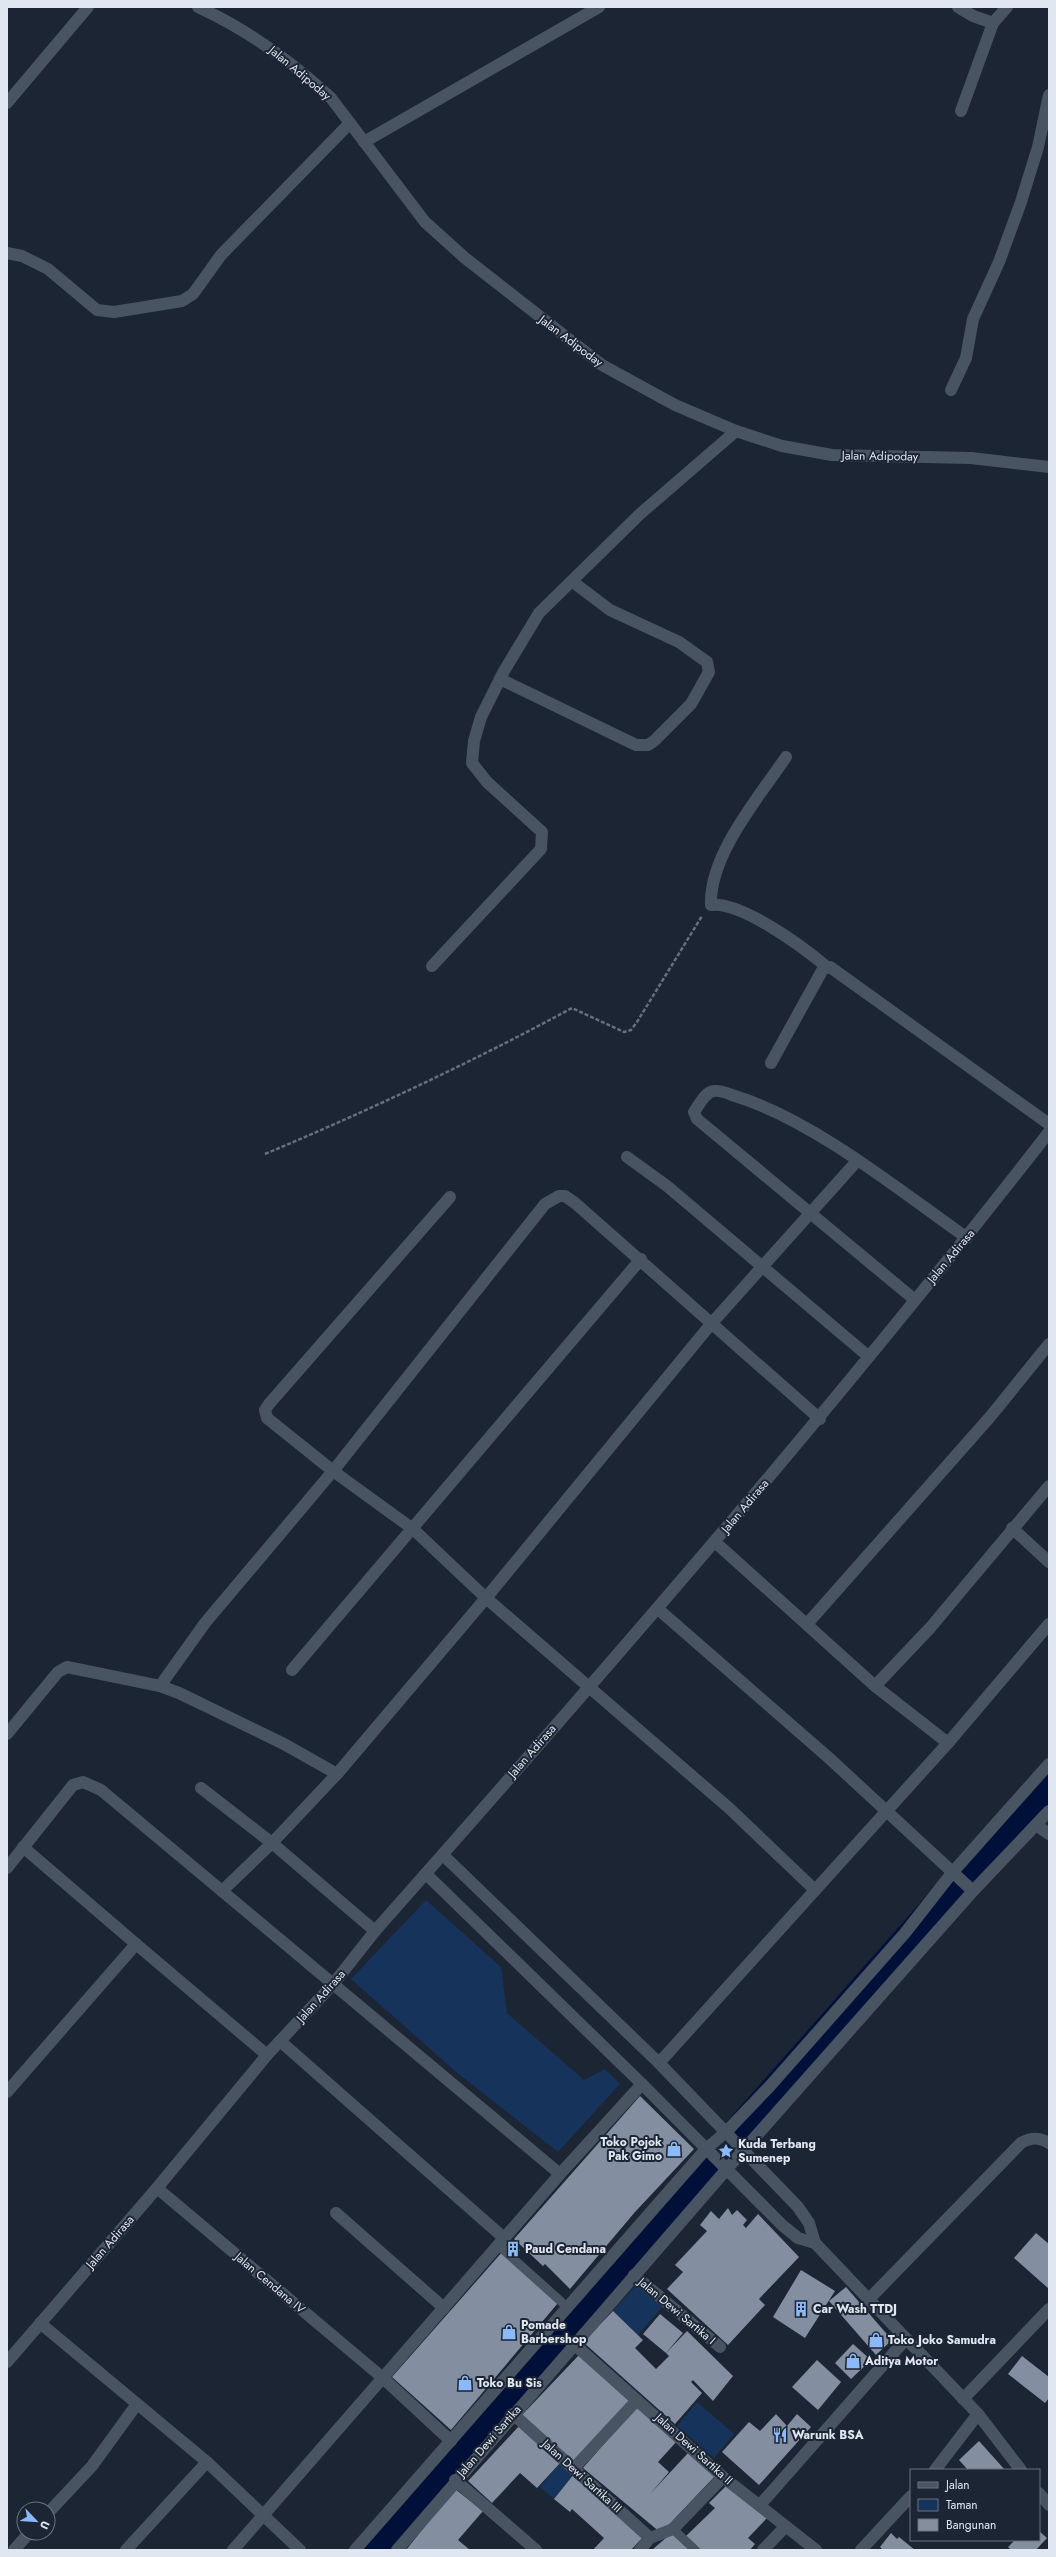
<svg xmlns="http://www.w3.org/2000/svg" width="1056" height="2557" font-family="Jost,sans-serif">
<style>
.green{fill:#16335c}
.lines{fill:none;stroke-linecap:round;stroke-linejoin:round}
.river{stroke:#001038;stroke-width:36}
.building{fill:#838fa1}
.path{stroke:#676f7c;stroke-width:2.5;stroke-dasharray:4 2;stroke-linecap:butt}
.lane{stroke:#495463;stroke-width:9}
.street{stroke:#495463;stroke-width:12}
.labels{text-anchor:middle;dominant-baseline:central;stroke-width:4;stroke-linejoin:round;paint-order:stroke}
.street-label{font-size:12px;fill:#e0e7f0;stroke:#1c2533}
.poi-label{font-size:12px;font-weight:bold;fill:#e0e7f0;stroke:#1c2533;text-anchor:start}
</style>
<rect width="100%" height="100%" fill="#1c2533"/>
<g class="green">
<polygon points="426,1900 501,1967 507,2013 584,2080 605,2069 620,2084 558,2152 455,2071 351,1979"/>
<polygon points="637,2284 663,2306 638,2335 613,2311"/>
<polygon points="697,2402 734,2434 714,2458 677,2426"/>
<polygon points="561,2462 574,2474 554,2499 540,2487"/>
</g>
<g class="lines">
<g class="river">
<polyline points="741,2133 1049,1784"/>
<polyline points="379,2550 708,2167"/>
</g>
</g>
<g class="building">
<polygon points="640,2096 694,2149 635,2212 570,2289 545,2264 543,2266 514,2239"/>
<polygon points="728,2208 732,2215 737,2210 747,2220 743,2225 746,2228 758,2214 799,2257 759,2299 765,2305 728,2345 667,2289 683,2272 675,2265 707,2231 700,2225 711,2211 719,2219"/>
<polygon points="1036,2233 1049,2244 1049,2289 1014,2258"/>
<polygon points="511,2241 520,2250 514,2257 505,2248"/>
<polygon points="503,2251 558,2303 451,2430 392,2377"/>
<polygon points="801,2270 835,2291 805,2338 773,2317"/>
<polygon points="846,2287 892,2340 876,2355 829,2301"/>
<polygon points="613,2311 643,2340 635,2348 656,2369 669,2356 666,2353 687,2331 733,2376 713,2401 693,2380 691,2382 702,2393 675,2424 583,2342"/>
<polygon points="660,2314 683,2333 666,2353 643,2334"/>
<polygon points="853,2344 871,2360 851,2379 835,2363"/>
<polygon points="579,2355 629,2401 574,2461 522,2415"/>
<polygon points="1022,2356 1049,2377 1049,2398 1045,2403 1008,2374"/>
<polygon points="817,2360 841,2382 818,2410 792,2387"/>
<polygon points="638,2405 678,2440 658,2462 669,2472 650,2494 689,2452 715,2476 661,2533 583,2468"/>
<polygon points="776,2414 787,2426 797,2414 811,2427 759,2485 722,2452 749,2422 760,2431"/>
<polygon points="520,2425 561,2462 537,2488 520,2473 492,2503 468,2481"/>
<polygon points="979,2441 1005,2470 968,2470 959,2460"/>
<polygon points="574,2474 644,2536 631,2550 593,2550 604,2538 572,2509 570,2512 554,2499"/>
<polygon points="727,2485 767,2518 748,2538 755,2544 750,2550 701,2550 686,2536 715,2508 709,2503"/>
<polygon points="455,2489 483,2511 458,2540 470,2550 406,2550"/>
<polygon points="1039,2531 1047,2538 1036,2550 1011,2550 1008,2547 1015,2540 1039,2540"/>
<polygon points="891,2533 897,2539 899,2537 915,2550 883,2550 880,2547"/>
<polygon points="673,2535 690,2550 652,2550 668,2536"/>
</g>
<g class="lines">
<path class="path" d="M265 1154C370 1110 472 1062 572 1008L624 1032 631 1030 637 1022 702 916"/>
<g class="lane">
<polyline points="498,2245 566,2306"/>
<polyline points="673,2529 695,2550"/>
</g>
<g class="street">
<path d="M198 7C248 30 291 61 331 98L425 222 465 258 602 365 675 405 736 431 782 446 832 455 971 458 1049 467"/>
<polyline points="958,7 973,16 993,23 1007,7"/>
<polyline points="7,103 88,7"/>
<polyline points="961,111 993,23"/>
<polyline points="364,142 599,7"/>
<polyline points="7,253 22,256 48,269 97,310 114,312 182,301 193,294 221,255 350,123"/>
<polyline points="951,390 966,358 973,319 999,262 1021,202 1038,147 1049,95"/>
<polyline points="500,679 636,745 648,745 654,741 691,704 709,672 707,662 679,642 610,610 573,582"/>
<path d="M786 757C759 797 709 855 711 905 741 901 803 947 827 967"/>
<polyline points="432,966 541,849 542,832 487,782 472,763 474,741 481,717 504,671 539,613 640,514 736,431"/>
<polyline points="771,1063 823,969 830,967 1049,1124"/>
<polyline points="627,1157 667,1186 868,1356"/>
<polyline points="450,1197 269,1404 265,1410 267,1418 333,1471 413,1529 486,1598 729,1808 815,1890"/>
<path d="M915 1300 697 1119 694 1112C699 1105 705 1092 714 1091 721 1090 729 1094 735 1096 813 1120 899 1190 967 1238"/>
<polyline points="1012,1528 1049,1562"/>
<polyline points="715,1542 875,1686 948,1743"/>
<polyline points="658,1609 829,1758 973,1891"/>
<polyline points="807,1624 990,1417 1049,1344"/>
<polyline points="292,1670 641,1259"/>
<polyline points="160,1686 205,1623 333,1471 545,1204 559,1196 565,1196 575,1203 820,1419"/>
<polyline points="875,1686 930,1628 1049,1486"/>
<polyline points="7,1734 58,1672 67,1667 160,1686 179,1693 284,1744 337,1774"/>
<polyline points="201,1788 272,1843 375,1931"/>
<polyline points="1036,1825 1049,1834"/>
<polyline points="23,1847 136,1944"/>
<polyline points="443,1855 659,2063 798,2207 809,2223 815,2243 978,2414 1021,2470"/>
<polyline points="7,1868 73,1785 83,1782 101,1790 222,1891"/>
<polyline points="426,1874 642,2084 782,2225 798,2238 815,2243"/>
<polyline points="280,2041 504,2238"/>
<polyline points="659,2063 948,1743 1049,1624"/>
<polyline points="7,2092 136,1944 267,2055"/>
<polyline points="560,2174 222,1891 272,1843 337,1774 486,1598 711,1324 857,1161"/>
<polyline points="157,2188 383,2378 451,2441"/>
<polyline points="336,2213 444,2308"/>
<polyline points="634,2275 720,2347"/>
<path d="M869 2299 1021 2143C1031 2137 1039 2137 1049 2143"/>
<polyline points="40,2323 207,2462 300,2550"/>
<polyline points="575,2345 723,2477 816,2550"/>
<path d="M7 2362 157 2188 267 2055 334 1983 375 1931C606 1670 835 1407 1049 1132"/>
<polyline points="963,2399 1049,2309"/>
<polyline points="513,2414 650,2538"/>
<polyline points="574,2468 637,2400"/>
<polyline points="935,2470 978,2414"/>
<polyline points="455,2480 536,2550"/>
<polyline points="1039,2493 1049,2505"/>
<polyline points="760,2505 905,2340"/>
<polyline points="48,2513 92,2466 137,2404"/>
<polyline points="14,2550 29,2533"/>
<polyline points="126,2550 207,2462"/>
<polyline points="233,2550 560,2174 642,2084"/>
<polyline points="355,2550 706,2149 726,2132 770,2086 905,1933 952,1873 1049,1764"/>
<polyline points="397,2550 726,2170 973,1891 1049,1811"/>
<polyline points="640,2550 650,2538 673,2529 723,2477"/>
<polyline points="763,2550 785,2527"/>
<polyline points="861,2550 911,2496"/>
</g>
</g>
<defs>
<g id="shop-bare" transform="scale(1.2)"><path d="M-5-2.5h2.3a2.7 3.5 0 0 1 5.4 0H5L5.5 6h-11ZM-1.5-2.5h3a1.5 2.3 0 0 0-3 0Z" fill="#8cb9fc" stroke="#1c2533" stroke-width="2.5" paint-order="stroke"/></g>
<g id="sight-bare" transform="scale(1.2)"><path d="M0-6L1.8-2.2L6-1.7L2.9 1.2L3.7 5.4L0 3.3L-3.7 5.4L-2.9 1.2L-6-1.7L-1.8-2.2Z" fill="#8cb9fc" stroke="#1c2533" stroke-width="2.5" paint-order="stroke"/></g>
<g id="building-bare" transform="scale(1.2)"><path d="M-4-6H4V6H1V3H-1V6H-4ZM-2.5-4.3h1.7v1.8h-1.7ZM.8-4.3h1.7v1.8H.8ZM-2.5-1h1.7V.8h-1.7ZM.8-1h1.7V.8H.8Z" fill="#8cb9fc" stroke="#1c2533" stroke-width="2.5" paint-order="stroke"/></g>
<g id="restaurant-bare" transform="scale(1.2)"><path d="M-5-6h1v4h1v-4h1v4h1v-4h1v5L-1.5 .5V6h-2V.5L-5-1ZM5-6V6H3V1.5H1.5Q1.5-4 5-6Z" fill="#8cb9fc" stroke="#1c2533" stroke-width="2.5" paint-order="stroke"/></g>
</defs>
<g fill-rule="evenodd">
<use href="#shop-bare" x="674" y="2149"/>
<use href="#sight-bare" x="726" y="2151"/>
<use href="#building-bare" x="513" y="2249"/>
<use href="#building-bare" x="801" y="2309"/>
<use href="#shop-bare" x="509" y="2332"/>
<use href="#shop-bare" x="876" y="2340"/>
<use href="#shop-bare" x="853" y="2361"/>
<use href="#shop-bare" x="465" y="2383"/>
<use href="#restaurant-bare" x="780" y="2435"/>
</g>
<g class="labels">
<g class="street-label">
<text transform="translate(300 73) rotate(40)">Jalan Adipoday</text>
<text transform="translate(571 341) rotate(37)">Jalan Adipoday</text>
<text transform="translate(880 456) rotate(1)">Jalan Adipoday</text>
<text transform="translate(951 1256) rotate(-50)">Jalan Adirasa</text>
<text transform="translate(745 1506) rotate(-50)">Jalan Adirasa</text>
<text transform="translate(532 1751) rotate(-49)">Jalan Adirasa</text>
<text transform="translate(321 1996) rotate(-48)">Jalan Adirasa</text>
<text transform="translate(110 2242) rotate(-49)">Jalan Adirasa</text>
<text transform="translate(270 2283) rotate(40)">Jalan Cendana IV</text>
<text transform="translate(677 2311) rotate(40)">Jalan Dewi Sartika I</text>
<text transform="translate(489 2441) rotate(-49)">Jalan Dewi Sartika</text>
<text transform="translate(694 2449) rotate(42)">Jalan Dewi Sartika II</text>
<text transform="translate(582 2476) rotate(42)">Jalan Dewi Sartika III</text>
</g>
<g class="poi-label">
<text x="662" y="2142" text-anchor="end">Toko Pojok<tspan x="662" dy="14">Pak Gimo</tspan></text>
<text x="738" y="2144">Kuda Terbang<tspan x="738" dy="14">Sumenep</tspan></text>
<text x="525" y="2249">Paud Cendana</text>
<text x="813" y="2309">Car Wash TTDJ</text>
<text x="521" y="2325">Pomade<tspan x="521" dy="14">Barbershop</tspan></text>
<text x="888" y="2340">Toko Joko Samudra</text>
<text x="865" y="2361">Aditya Motor</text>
<text x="477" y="2383">Toko Bu Sis</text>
<text x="792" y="2435">Warunk BSA</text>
</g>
</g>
<rect width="1056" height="2557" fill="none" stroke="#e0e7f0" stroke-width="16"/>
<rect x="910" y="2469" width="130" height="72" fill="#1c2533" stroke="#6a737f"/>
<rect x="918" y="2482" width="20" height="6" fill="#495463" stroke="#6a737f"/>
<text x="946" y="2489" font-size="12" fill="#e0e7f0">Jalan</text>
<rect x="918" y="2499" width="20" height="12" fill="#16335c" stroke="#6a737f"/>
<text x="946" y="2509" font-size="12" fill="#e0e7f0">Taman</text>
<rect x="918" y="2519" width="20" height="12" fill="#838fa1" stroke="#6a737f"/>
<text x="946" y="2529" font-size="12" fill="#e0e7f0">Bangunan</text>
<g transform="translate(36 2521) rotate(115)"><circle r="19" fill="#1c2533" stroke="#6a737f"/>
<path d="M0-3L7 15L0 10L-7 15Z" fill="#8cb9fc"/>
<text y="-6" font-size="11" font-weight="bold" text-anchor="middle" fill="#e0e7f0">U</text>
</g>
</svg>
